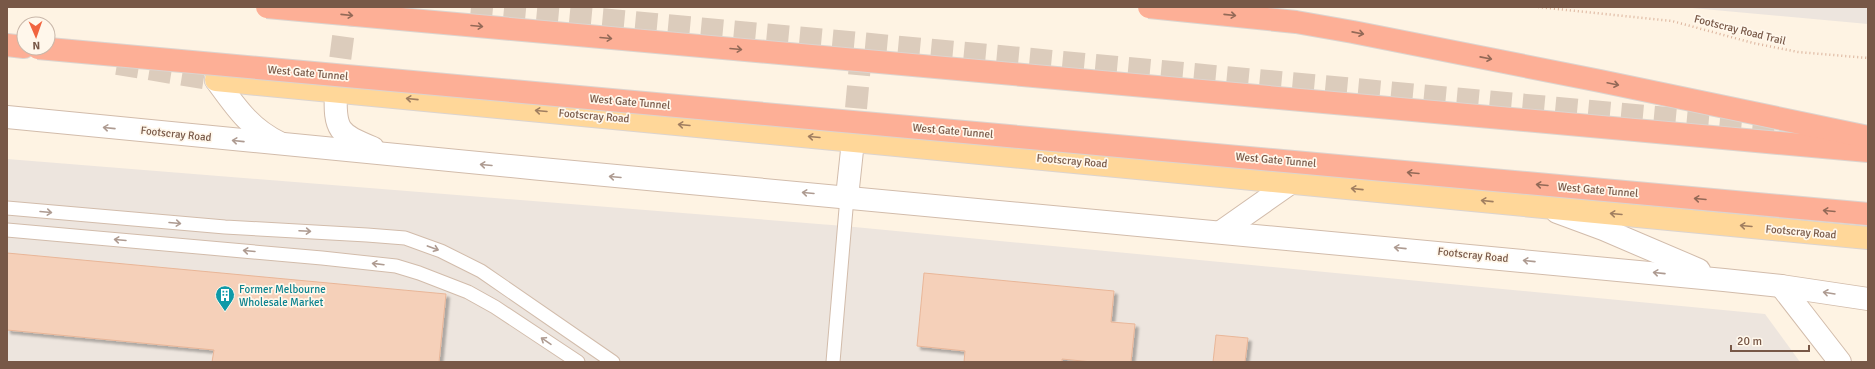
<svg xmlns="http://www.w3.org/2000/svg" width="1875" height="369" font-family="Signika,sans-serif">
<style>
.industrial{fill:#ede5de}
.building{fill:#f5d0b9;stroke:#e9b698;filter:url(#shadow)}
.lines{fill:none;stroke-linecap:round;stroke-linejoin:round}
.street-tunnel{stroke:#dcccbc;stroke-width:22;stroke-dasharray:22 11;stroke-linecap:butt}
.primary-tunnel{stroke:#dcccbc;stroke-width:22;stroke-dasharray:22 11;stroke-linecap:butt}
.lane-casing{stroke:#d2bcab;stroke-width:15}
.street-casing{stroke:#d2bcab;stroke-width:24}
.primary-casing{stroke:#dcd4cf;stroke-width:24}
.highway-casing{stroke:#dcd4cf;stroke-width:24}
.path{stroke:#dbb39c;stroke-width:2.5;stroke-dasharray:1 3;stroke-linecap:butt}
.lane{stroke:#fff;stroke-width:13}
.street{stroke:#fff;stroke-width:22}
.primary{stroke:#ffd799;stroke-width:22}
.highway{stroke:#fdaf96;stroke-width:22}
.highway-bridge-casing{stroke:#dcd4cf;stroke-width:24;stroke-linecap:butt}
.highway-bridge{stroke:#fdaf96;stroke-width:22}
.oneway{stroke:#936957}
.oneway2{stroke:#a07e60}
.oneway3{stroke:#ae9b91}
.labels{text-anchor:middle;dominant-baseline:central;stroke-width:3.5;stroke-linejoin:round;paint-order:stroke}
.street-label{font-size:11px;fill:#785847;stroke:#fff7eb}
.culture-label{font-size:11px;fill:#0d838f;stroke:#fff7eb;text-anchor:start}
</style>
<defs>
<filter id="shadow"><feDropShadow dx="3.5" dy="3.5" stdDeviation="1" flood-color="#0004"/></filter>
</defs>
<rect width="100%" height="100%" fill="#fef3e3"/>
<g class="industrial">
<polygon points="1681,7 1868,7 1868,24"/>
<polygon points="7,159 844,226 1765,314 1800,362 7,362"/>
</g>
<g class="building">
<polygon points="7,253 446,294 439,362 212,362 214,350 7,330"/>
<polygon points="924,273 1114,291 1111,322 1135,324 1131,362 1092,362 1062,359 1062,362 964,362 965,351 917,346"/>
<polygon points="1216,335 1248,338 1245,362 1213,362"/>
</g>
<g class="lines">
<polyline class="street-tunnel" points="853,141 862,43"/>
<g class="primary-tunnel">
<polyline points="471,7 1797,130"/>
<polyline points="117,64 216,80"/>
<polyline points="336,91 347,7"/>
</g>
<g class="lane-casing">
<g id="lane">
<polyline points="7,208 225,227 367,235 405,238 441,251 481,271 613,362"/>
<polyline points="7,230 322,258 396,266 419,273 468,292 495,307 578,362"/>
<polyline points="833,362 847,197"/>
</g>
</g>
<g class="street-casing">
<g id="street">
<path d="M216 80C235 106 250 129 280 143"/>
<path d="M336 91C334 131 339 134 373 148"/>
<path d="M7 117C579 175 1152 224 1724 280L1781 286 1868 299"/>
<polyline points="847,197 853,141"/>
<polyline points="1557,212 1603,229 1699,270"/>
<polyline points="1222,231 1292,182"/>
<polyline points="1781,286 1840,362"/>
</g>
</g>
<g class="primary-casing">
<polyline id="primary" points="216,80 1868,238"/>
</g>
<g class="highway-casing">
<polyline id="highway" points="7,45 24,47"/>
</g>
<polyline class="path" points="1538,7 1672,21 1753,43 1798,52 1868,58"/>
<use href="#lane" class="lane"/>
<use href="#street" class="street"/>
<use href="#primary" class="primary"/>
<use href="#highway" class="highway"/>
<g class="highway-bridge-casing">
<g id="highway-bridge">
<polyline points="267,7 1868,151"/>
<polyline points="1149,7 1296,22 1353,32 1600,81 1868,137"/>
<polyline points="38,48 1868,214"/>
</g>
</g>
<use href="#highway-bridge" class="highway-bridge"/>
</g>
<defs><path id="oneway-shaft" d="M-6 0H5M1.5-3L5.5 0L1.5 3" fill="none" stroke-width="1.6" stroke-linecap="round" stroke-linejoin="round"/></defs>
<g class="oneway">
<use href="#oneway-shaft" transform="translate(347 15) rotate(6)"/>
<use href="#oneway-shaft" transform="translate(1230 15) rotate(6)"/>
<use href="#oneway-shaft" transform="translate(477 26) rotate(5)"/>
<use href="#oneway-shaft" transform="translate(1358 33) rotate(11)"/>
<use href="#oneway-shaft" transform="translate(606 38) rotate(5)"/>
<use href="#oneway-shaft" transform="translate(736 49) rotate(5)"/>
<use href="#oneway-shaft" transform="translate(1486 58) rotate(11)"/>
<use href="#oneway-shaft" transform="translate(1613 84) rotate(12)"/>
<use href="#oneway-shaft" transform="translate(1413 173) rotate(-175)"/>
<use href="#oneway-shaft" transform="translate(1542 185) rotate(-175)"/>
<use href="#oneway-shaft" transform="translate(1700 199) rotate(-175)"/>
<use href="#oneway-shaft" transform="translate(1829 211) rotate(-175)"/>
</g>
<g class="oneway2">
<use href="#oneway-shaft" transform="translate(412 99) rotate(-174)"/>
<use href="#oneway-shaft" transform="translate(541 111) rotate(-175)"/>
<use href="#oneway-shaft" transform="translate(684 125) rotate(-175)"/>
<use href="#oneway-shaft" transform="translate(814 137) rotate(-175)"/>
<use href="#oneway-shaft" transform="translate(1357 189) rotate(-174)"/>
<use href="#oneway-shaft" transform="translate(1487 201) rotate(-174)"/>
<use href="#oneway-shaft" transform="translate(1616 214) rotate(-175)"/>
<use href="#oneway-shaft" transform="translate(1746 226) rotate(-175)"/>
</g>
<g class="oneway3">
<use href="#oneway-shaft" transform="translate(109 128) rotate(-174)"/>
<use href="#oneway-shaft" transform="translate(238 141) rotate(-174)"/>
<use href="#oneway-shaft" transform="translate(486 165) rotate(-175)"/>
<use href="#oneway-shaft" transform="translate(615 177) rotate(-175)"/>
<use href="#oneway-shaft" transform="translate(808 193) rotate(-175)"/>
<use href="#oneway-shaft" transform="translate(46 212) rotate(5)"/>
<use href="#oneway-shaft" transform="translate(175 223) rotate(5)"/>
<use href="#oneway-shaft" transform="translate(305 231) rotate(3)"/>
<use href="#oneway-shaft" transform="translate(120 240) rotate(-175)"/>
<use href="#oneway-shaft" transform="translate(433 248) rotate(20)"/>
<use href="#oneway-shaft" transform="translate(1400 248) rotate(-174)"/>
<use href="#oneway-shaft" transform="translate(249 251) rotate(-175)"/>
<use href="#oneway-shaft" transform="translate(1529 261) rotate(-174)"/>
<use href="#oneway-shaft" transform="translate(378 264) rotate(-173)"/>
<use href="#oneway-shaft" transform="translate(1659 273) rotate(-174)"/>
<use href="#oneway-shaft" transform="translate(1829 293) rotate(-171)"/>
<use href="#oneway-shaft" transform="translate(546 341) rotate(-146)"/>
</g>
<defs>
<g id="building-pin" transform="scale(1)"><path d="M0 17L-7.5 6A9.5 9.5 0 1 1 7.5 6Z" fill="#0f9aa8" stroke="#fff7eb"/><path d="M-4-6H4V6H1V3H-1V6H-4ZM-2.5-4.3h1.7v1.8h-1.7ZM.8-4.3h1.7v1.8H.8ZM-2.5-1h1.7V.8h-1.7ZM.8-1h1.7V.8H.8Z" fill="#fff"/></g>
</defs>
<g fill-rule="evenodd">
<use href="#building-pin" x="225" y="295"/>
</g>
<g class="labels">
<g class="street-label">
<text transform="translate(1740 30) rotate(14)">Footscray Road Trail</text>
<text transform="translate(308 73) rotate(5)">West Gate Tunnel</text>
<text transform="translate(630 102) rotate(5)">West Gate Tunnel</text>
<text transform="translate(594 116) rotate(5)">Footscray Road</text>
<text transform="translate(953 131) rotate(5)">West Gate Tunnel</text>
<text transform="translate(176 134) rotate(6)">Footscray Road</text>
<text transform="translate(1276 160) rotate(5)">West Gate Tunnel</text>
<text transform="translate(1072 161) rotate(5)">Footscray Road</text>
<text transform="translate(1598 190) rotate(5)">West Gate Tunnel</text>
<text transform="translate(1801 232) rotate(5)">Footscray Road</text>
<text transform="translate(1473 255) rotate(6)">Footscray Road</text>
</g>
<g class="culture-label">
<text x="239" y="289">Former Melbourne<tspan x="239" dy="13">Wholesale Market</tspan></text>
</g>
</g>
<rect width="1875" height="369" fill="none" stroke="#785847" stroke-width="16"/>
<g transform="translate(36 36) rotate(178)"><circle r="19" fill="#fff7eb" stroke="#c9b7a9"/>
<path d="M0-3L7 15L0 10L-7 15Z" fill="#f1643f"/>
<text y="-6" font-size="11" font-weight="bold" text-anchor="middle" fill="#785847">N</text>
</g>
<path d="M1731 345v6h78v-6" fill="none" stroke="#785847" stroke-width="2"/>
<text x="1737" y="345" font-size="12" fill="#785847" stroke="#fff7eb" stroke-width="3" paint-order="stroke">20 m</text>
</svg>
